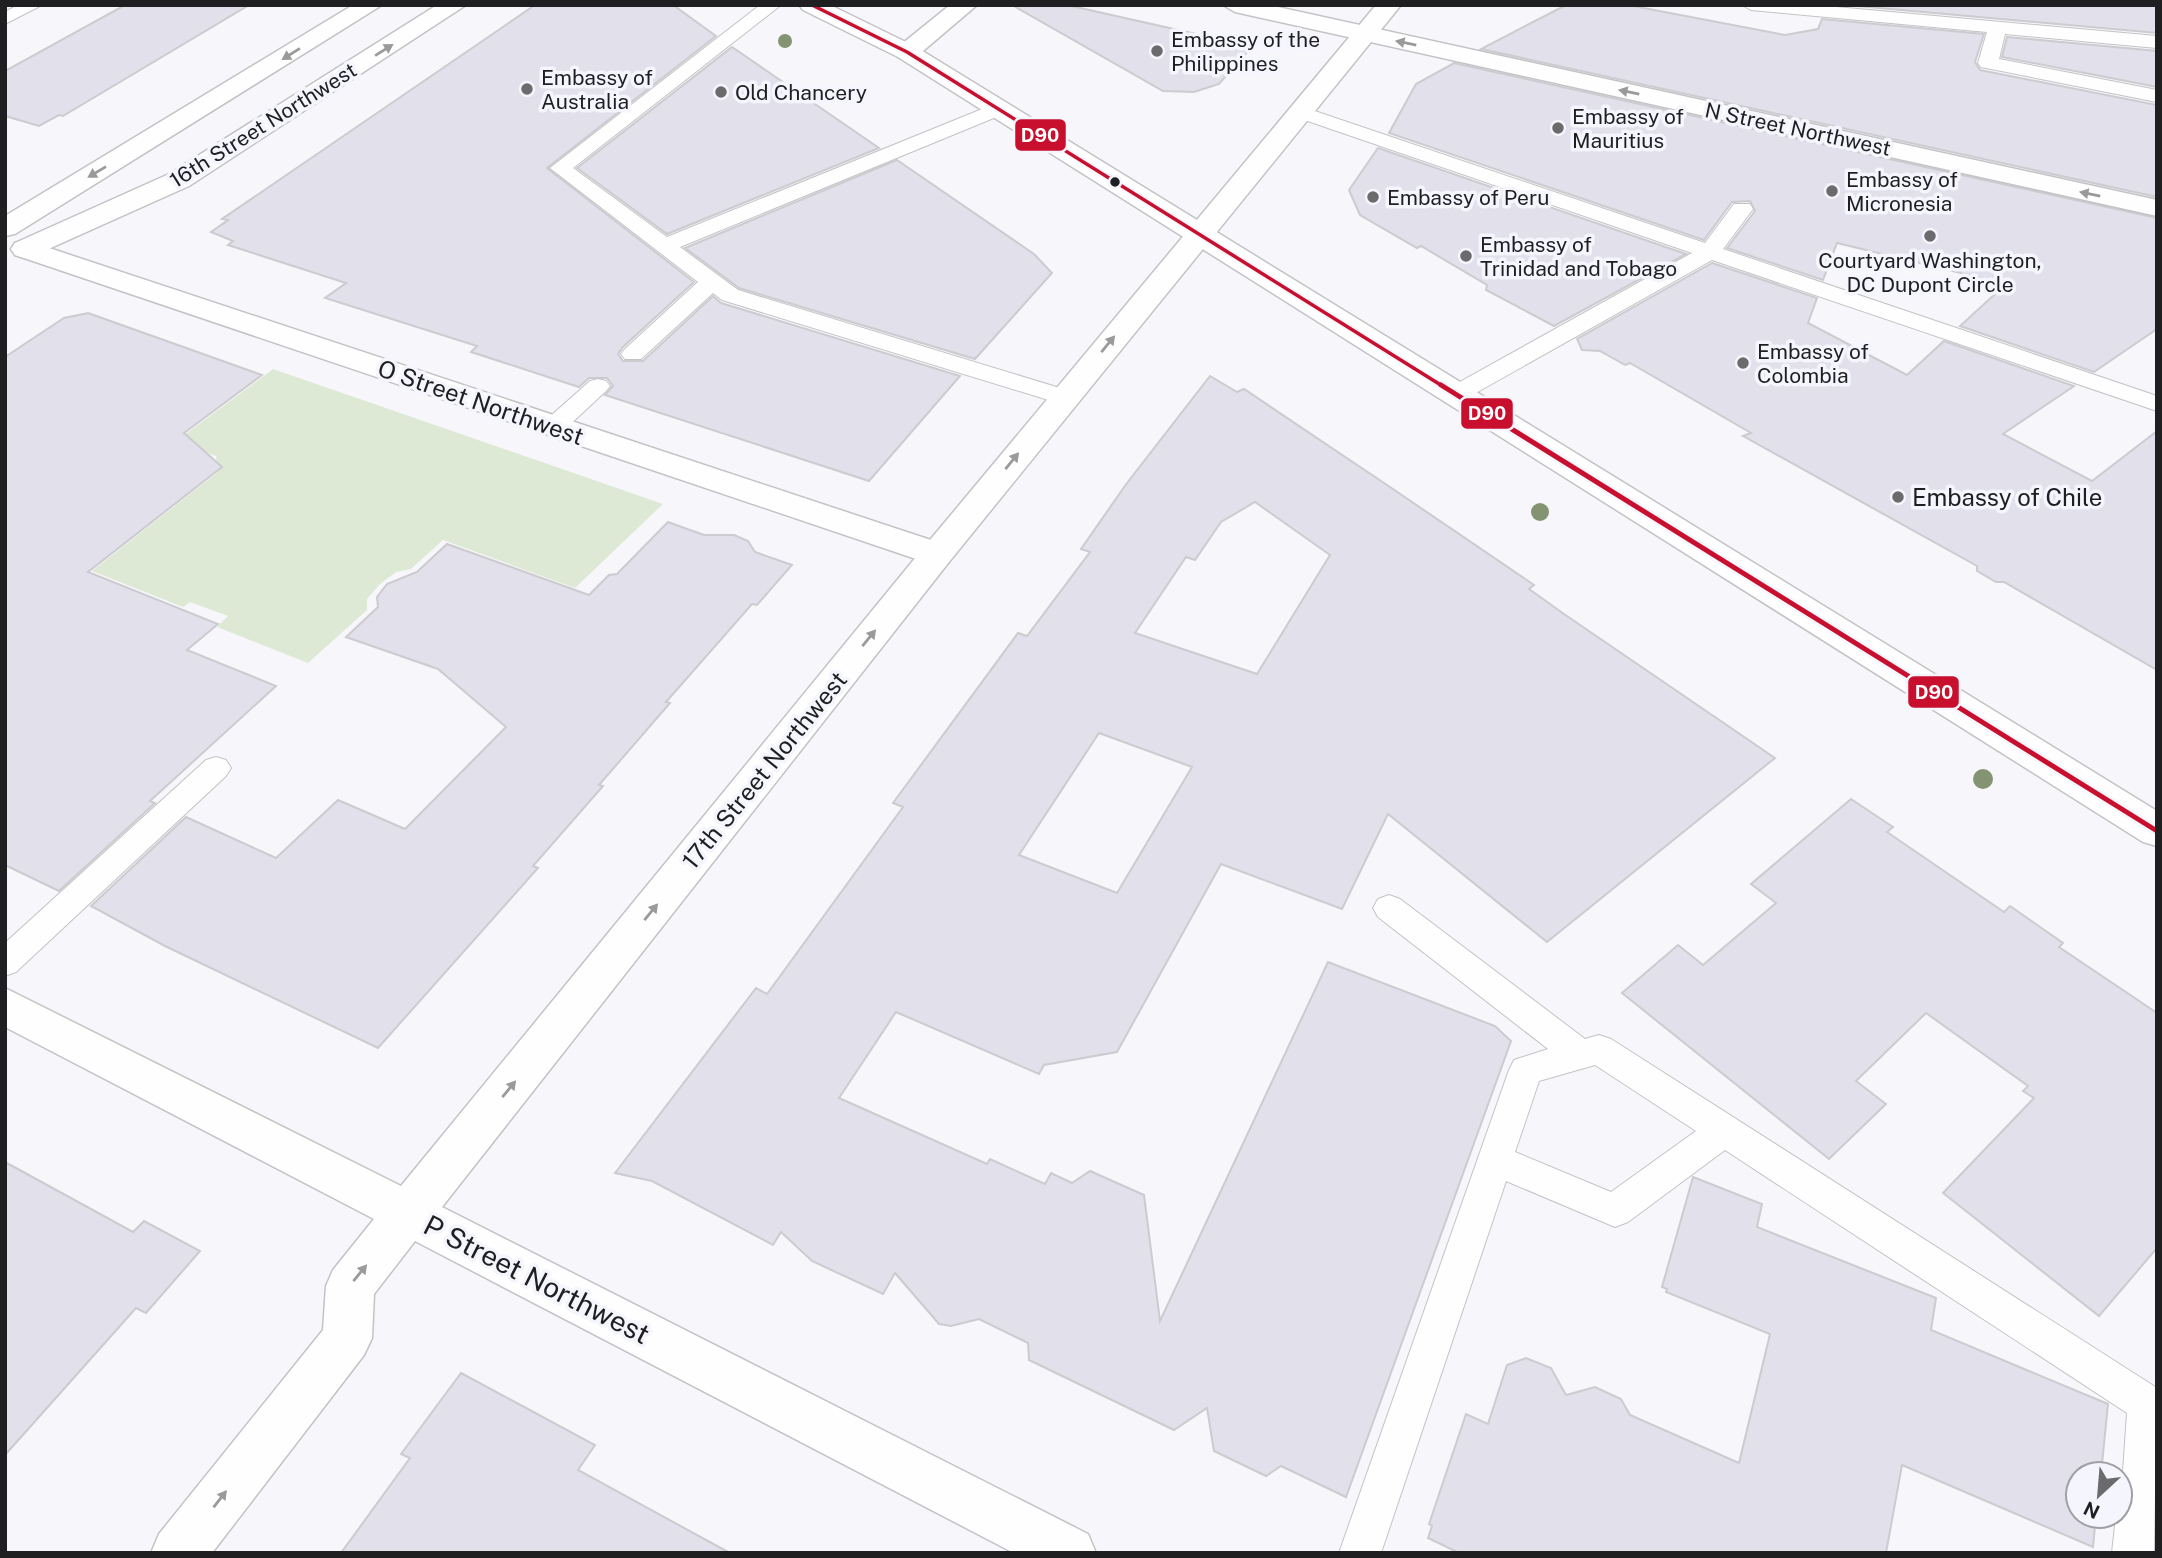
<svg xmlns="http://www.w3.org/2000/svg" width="2162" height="1558" font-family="'Public Sans',sans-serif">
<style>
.green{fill:#dde9d5}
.building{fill:#e1e0eb;stroke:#cccbcf;stroke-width:2;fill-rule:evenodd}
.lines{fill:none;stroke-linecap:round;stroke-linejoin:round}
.lane-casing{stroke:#c3c3c7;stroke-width:2}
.street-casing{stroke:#c3c3c7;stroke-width:3}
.secondary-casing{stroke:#c3c3c7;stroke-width:3}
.primary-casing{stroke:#c3c3c7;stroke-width:3}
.lane{fill:#fefefe;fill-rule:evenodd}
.street{fill:#fefefe;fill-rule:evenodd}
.secondary{fill:#fefefe;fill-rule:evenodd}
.primary{fill:#fefefe;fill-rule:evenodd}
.bus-1-far1-casing{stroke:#f5f5fd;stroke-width:7}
.bus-1-casing{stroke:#f5f5fd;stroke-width:10}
.bus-1-far1{stroke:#c8102e;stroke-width:3.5}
.bus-1{stroke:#c8102e;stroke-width:5}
.tree{fill:#849371}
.oneway{fill:#9a9a9b}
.poi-dot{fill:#6b6b6e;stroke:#f5f5fd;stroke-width:2.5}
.bus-dot{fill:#1f1f22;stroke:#f5f5fd;stroke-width:2.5}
.labels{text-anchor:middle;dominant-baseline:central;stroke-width:7;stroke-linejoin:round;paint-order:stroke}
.far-poi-label{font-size:21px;fill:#1f1f22;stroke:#f5f5fd;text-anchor:start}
.far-street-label{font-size:21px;fill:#1f1f22;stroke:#f5f5fd}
.street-label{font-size:24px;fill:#1f1f22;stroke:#f5f5fd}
.poi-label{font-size:24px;fill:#1f1f22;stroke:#f5f5fd;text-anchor:start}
.near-street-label{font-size:28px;fill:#1f1f22;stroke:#f5f5fd}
.line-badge{stroke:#f5f5fd;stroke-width:2.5}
.badge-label{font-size:19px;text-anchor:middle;font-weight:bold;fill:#fff}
</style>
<rect width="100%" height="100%" fill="#f7f7fb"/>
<polygon class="green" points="273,369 663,504 575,588 443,540 411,569 396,572 380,584 367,599 367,610 308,663 217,627 228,616 190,602 183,607 92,571 218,472 216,456 175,442"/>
<g class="building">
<polygon points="125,5 249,5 63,116 59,115 39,126 5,116 5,71"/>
<polygon points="535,5 673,5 716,36 547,168 694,282 623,347 618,354 623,361 643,361 713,296 721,303 960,376 869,481 605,395 613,386 607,378 589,378 579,387 471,352 477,346 325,298 346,283 228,245 233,241 211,232 228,220 222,219"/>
<polygon points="1012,5 1067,5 1245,45 1242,49 1249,50 1219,84 1194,92 1163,91"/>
<polygon points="1566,5 1628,5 1785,35 1818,29 1822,19 1984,34 1975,62 1980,70 2157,105 2157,197 1481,49"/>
<polygon points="1846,5 2157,5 2157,33"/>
<polygon points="2007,37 2157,51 2157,87 2002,57"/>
<polygon points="732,47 879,148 667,234 577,168"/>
<polygon points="1454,63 2157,218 2157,329 2094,372 1960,326 2006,284 1837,243 1823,280 1727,248 1755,211 1750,201 1732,202 1704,240 1389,133 1416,84"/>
<polygon points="1378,148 1686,254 1554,326 1486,290 1487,285 1421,246 1417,248 1360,215 1349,190"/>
<polygon points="897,160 1034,254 1052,273 975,359 739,288 685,248"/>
<polygon points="1712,263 1817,298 1808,323 1907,375 1944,341 2074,386 2003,434 2092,481 2157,431 2157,670 2004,582 1996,582 1977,571 1977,566 1743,436 1751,433 1630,363 1625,365 1600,351 1582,350 1577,339"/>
<polygon points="88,313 262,375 184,433 222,467 88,572 218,624 187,650 276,686 150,801 155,803 59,891 5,865 5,357 64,318"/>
<path d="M1210 376 1237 392 1244 389 1390 487 1534 585 1529 589 1564 614 1775 758 1547 942 1388 814 1342 909 1221 864 1117 1052 1044 1065 1039 1074 896 1012 839 1098 987 1164 990 1159 1045 1184 1051 1173 1072 1183 1090 1171 1144 1195 1160 1321 1328 962 1495 1026 1511 1041 1346 1497 1281 1466 1266 1476 1214 1451 1207 1408 1174 1430 1029 1360 1028 1343 979 1319 951 1326 939 1324 895 1273 883 1294 812 1261 781 1232 773 1245 652 1181 615 1173 756 988 767 994 903 807 893 803 1018 633 1027 636 1090 552 1081 549 1127 483ZM1255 502 1330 555 1257 674 1135 633 1186 557 1195 560 1221 522ZM1099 733 1192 767 1117 893 1019 855Z"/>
<polygon points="668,522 704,535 734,535 748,541 755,552 792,565 757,605 752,604 666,702 670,703 599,785 603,786 533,866 538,868 378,1048 165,946 91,906 186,817 276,858 338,800 405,829 506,727 438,669 346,637 378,607 377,597 387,584 417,572 447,544 589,595 609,575 617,574"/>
<polygon points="1851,799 1893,827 1887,832 2004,912 2010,906 2063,943 2059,947 2157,1013 2157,1248 2099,1316 1943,1193 2034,1098 2023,1091 2028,1086 1926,1013 1856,1081 1886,1104 1829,1159 1622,993 1678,945 1703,965 1776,903 1751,884"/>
<polygon points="5,1162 133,1232 144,1221 200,1251 146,1313 136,1308 5,1455"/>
<polygon points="1693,1177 1762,1204 1757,1227 1936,1298 1931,1330 2108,1404 2101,1474 2078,1474 2078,1516 2096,1516 2093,1547 1902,1465 1886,1553 1459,1553 1428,1538 1432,1526 1429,1524 1466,1414 1488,1424 1507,1365 1526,1358 1551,1368 1566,1395 1595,1387 1621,1399 1630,1415 1739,1463 1770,1334 1666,1292 1667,1289 1662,1287"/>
<polygon points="461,1373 595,1445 578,1470 730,1553 341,1553 410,1458 401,1454"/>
</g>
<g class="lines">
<g class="lane-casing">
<g id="lane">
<polygon points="18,5 42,5 5,24 5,12"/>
<polygon points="760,5 781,5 573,168 667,237 992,105 1006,105 1009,109 1006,113 680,247 738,290 1073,392 1076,397 1073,402 1055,402 722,300 713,293 641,359 625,359 621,354 625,349 698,282 550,168"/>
<polygon points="1742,5 1814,5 2157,36 2157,48 2005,34 1999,59 2157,90 2157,102 1981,67 1978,63 1987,32 1751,10"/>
<polygon points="1300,106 1705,243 1734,204 1750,204 1753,209 1723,249 2157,396 2157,411 1712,260 1465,399 1447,399 1444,394 1447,389 1692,253 1293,116 1290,112 1293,108"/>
<polygon points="598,379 606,381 610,386 606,391 563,431 545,431 542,426 545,421 590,381"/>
<polygon points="216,757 226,760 231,768 226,776 16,972 5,976 5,943 206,760"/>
<path d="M1389 895 1400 899 1585 1039 1599 1035 1611 1039 2157 1388 2154 1553H2112L2116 1516H2120L2127 1413 1725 1150 1628 1222 1615 1227 1506 1181 1381 1553H1339L1509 1070 1514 1060 1548 1049 1378 917 1373 908 1378 899ZM1595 1065 1696 1131 1611 1192 1515 1152 1539 1081Z"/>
</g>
</g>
<g class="street-casing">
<g id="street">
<polygon points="950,5 977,5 916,57 898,57 895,52 898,47"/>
<polygon points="1223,5 1269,5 2157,200 2157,216 1235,12"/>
<polygon points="25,240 949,546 954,554 949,562 937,565 925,562 15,255 11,249 15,243"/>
</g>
</g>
<g class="secondary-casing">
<polygon id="secondary" points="1376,5 1401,5 949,562 442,1207 1088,1534 1096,1553 1014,1553 415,1241 374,1294 372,1338 364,1355 212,1553 151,1553 159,1534 323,1330 326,1286 333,1270 374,1219 5,1027 5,988 401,1186 925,546"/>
</g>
<g class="primary-casing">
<g id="primary">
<polygon points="353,5 382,5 15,234 5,236 5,216"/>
<polygon points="437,5 466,5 189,186 35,255 25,258 15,255 11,249 15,243 169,174"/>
<polygon points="799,5 830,5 916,47 2157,811 2157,846 2143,842 898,57 803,10"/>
</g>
</g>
<use href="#lane" class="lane"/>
<use href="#street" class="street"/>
<use href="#secondary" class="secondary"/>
<use href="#primary" class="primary"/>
<g class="bus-1-far1-casing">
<polyline id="bus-1-far1" points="812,5 907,52 1444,387"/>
</g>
<g class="bus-1-casing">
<polyline id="bus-1" points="1441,385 2157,831"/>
</g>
<use href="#bus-1-far1" class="bus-1-far1"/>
<use href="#bus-1" class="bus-1"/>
</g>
<g class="tree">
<circle cx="785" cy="41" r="7"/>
<circle cx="1540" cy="512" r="9"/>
<circle cx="1983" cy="779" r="10"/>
</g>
<defs><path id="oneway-solid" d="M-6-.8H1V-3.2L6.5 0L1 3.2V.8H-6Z" transform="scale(1.75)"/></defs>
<g class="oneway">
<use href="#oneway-solid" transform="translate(1406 43) rotate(-168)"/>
<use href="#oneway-solid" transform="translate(384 50) rotate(-32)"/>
<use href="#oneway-solid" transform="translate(291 54) rotate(148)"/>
<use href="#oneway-solid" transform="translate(1629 92) rotate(-168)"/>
<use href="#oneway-solid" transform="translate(97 172) rotate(149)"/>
<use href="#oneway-solid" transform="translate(2090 194) rotate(-168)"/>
<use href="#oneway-solid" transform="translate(1108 344) rotate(-51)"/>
<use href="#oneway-solid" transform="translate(1012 461) rotate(-51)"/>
<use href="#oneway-solid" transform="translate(869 638) rotate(-51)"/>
<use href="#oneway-solid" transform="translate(651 912) rotate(-51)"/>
<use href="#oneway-solid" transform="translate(509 1089) rotate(-51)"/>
<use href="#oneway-solid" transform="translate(360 1273) rotate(-51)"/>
<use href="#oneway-solid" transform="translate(220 1499) rotate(-52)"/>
</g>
<g class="poi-dot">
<circle cx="1157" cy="51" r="7"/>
<circle cx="527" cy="89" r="7"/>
<circle cx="721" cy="92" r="7"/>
<circle cx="1558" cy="128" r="7"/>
<circle cx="1832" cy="191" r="7"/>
<circle cx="1373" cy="197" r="7"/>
<circle cx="1930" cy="236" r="7"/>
<circle cx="1466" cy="256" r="7"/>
<circle cx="1743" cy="363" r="7"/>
<circle cx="1898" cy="497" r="7"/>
</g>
<circle class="bus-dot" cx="1115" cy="182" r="6"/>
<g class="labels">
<g class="far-poi-label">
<text x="1171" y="39">Embassy of the<tspan x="1171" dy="24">Philippines</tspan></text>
<text x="541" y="77">Embassy of<tspan x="541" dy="24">Australia</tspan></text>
<text x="735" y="92">Old Chancery</text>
<text x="1572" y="116">Embassy of<tspan x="1572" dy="24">Mauritius</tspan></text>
<text x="1846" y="179">Embassy of<tspan x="1846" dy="24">Micronesia</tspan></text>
<text x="1387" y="197">Embassy of Peru</text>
<text x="1480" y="244">Embassy of<tspan x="1480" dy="24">Trinidad and Tobago</tspan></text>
<text x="1930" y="260" text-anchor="middle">Courtyard Washington,<tspan x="1930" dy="24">DC Dupont Circle</tspan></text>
<text x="1757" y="351">Embassy of<tspan x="1757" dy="24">Colombia</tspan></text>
</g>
<g class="far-street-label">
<text transform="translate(263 125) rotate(-32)">16th Street Northwest</text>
<text transform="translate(1798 129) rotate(12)">N Street Northwest</text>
</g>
<g class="street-label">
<text transform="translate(481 402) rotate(19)">O Street Northwest</text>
<text transform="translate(764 770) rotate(-51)">17th Street Northwest</text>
</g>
<g class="poi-label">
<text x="1912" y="497">Embassy of Chile</text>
</g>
<g class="near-street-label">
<text transform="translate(537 1279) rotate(27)">P Street Northwest</text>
</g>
</g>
<g class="line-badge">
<rect x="1014" y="118" width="53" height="34" rx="7" fill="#c8102e"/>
<rect x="1460" y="397" width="54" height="33" rx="7" fill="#c8102e"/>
<rect x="1907" y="675" width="53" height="34" rx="7" fill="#c8102e"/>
</g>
<g class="badge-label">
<text x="1040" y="142">D90</text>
<text x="1487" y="420">D90</text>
<text x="1934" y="699">D90</text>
</g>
<rect width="2162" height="1558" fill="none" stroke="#1f1f22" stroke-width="14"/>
<g transform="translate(2099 1495) rotate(206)"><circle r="33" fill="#f5f5fd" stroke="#9f9fa5" stroke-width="2"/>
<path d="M0-5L12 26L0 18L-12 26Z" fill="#6b6b6e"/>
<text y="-10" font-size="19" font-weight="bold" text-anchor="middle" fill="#1f1f22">N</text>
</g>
</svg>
